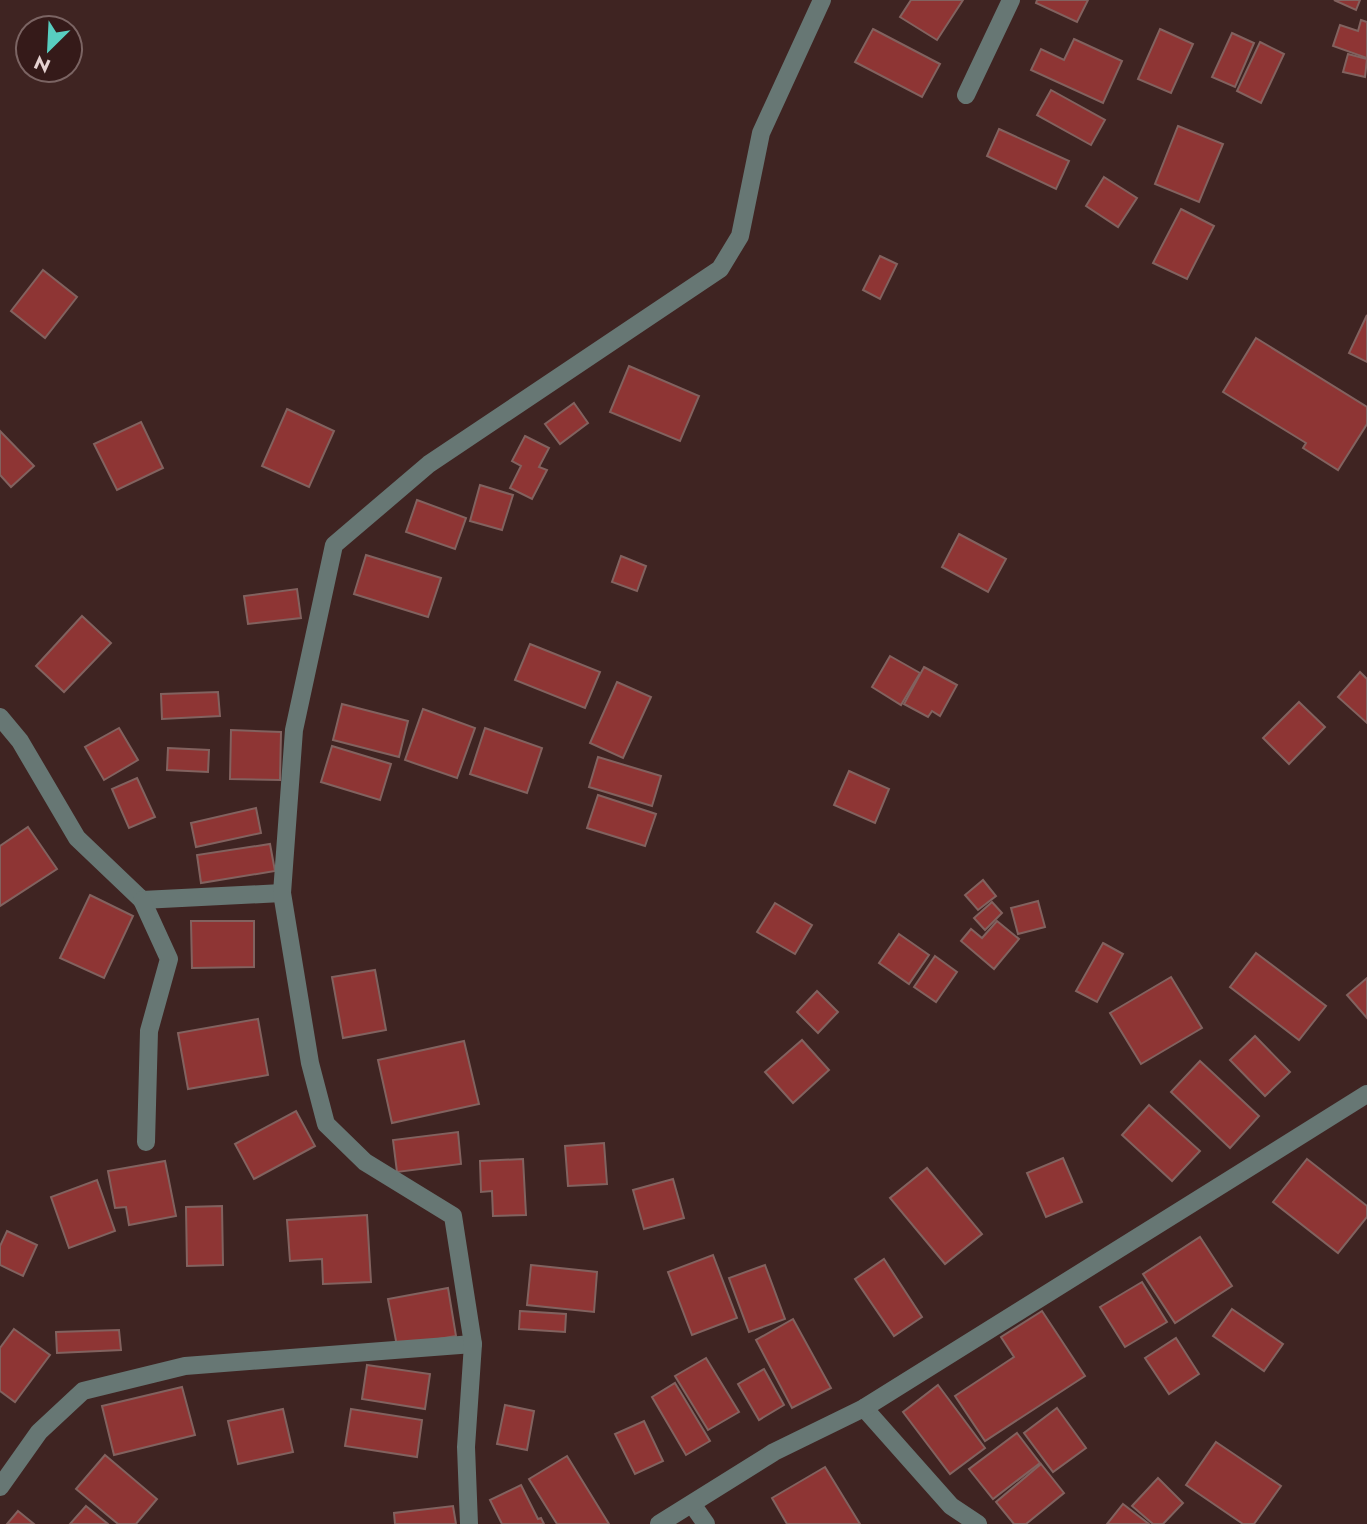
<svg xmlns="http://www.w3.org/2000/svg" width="1367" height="1524" font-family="Jost,sans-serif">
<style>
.building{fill:#8e3534;stroke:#82625f;stroke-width:2}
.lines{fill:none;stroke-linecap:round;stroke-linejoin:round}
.minor{stroke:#677774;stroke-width:18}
</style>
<rect width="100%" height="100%" fill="#3f2422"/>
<g class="building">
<polygon points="911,0 963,0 937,40 900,17"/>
<polygon points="1037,0 1088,0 1077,22 1036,3"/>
<polygon points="1334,0 1360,0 1356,10"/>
<polygon points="1361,20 1367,22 1367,58 1333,46 1340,25 1358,31"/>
<polygon points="873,29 940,64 922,97 855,62"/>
<polygon points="1160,29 1193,44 1171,93 1138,79"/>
<polygon points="1232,33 1254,43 1235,87 1212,77"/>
<polygon points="1074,39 1122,61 1103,103 1031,70 1041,49 1064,60"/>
<polygon points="1260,42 1284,54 1261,103 1237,91"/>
<polygon points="1348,54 1367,59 1365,77 1343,72"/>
<polygon points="1051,90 1105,120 1091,145 1037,115"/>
<polygon points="1178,126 1223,144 1199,202 1155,184"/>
<polygon points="999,129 1069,161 1056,189 987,156"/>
<polygon points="1104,177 1137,198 1118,227 1086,206"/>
<polygon points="1181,209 1214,226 1187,279 1153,263"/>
<polygon points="880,256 897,264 880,299 863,290"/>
<polygon points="43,270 77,297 45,338 11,311"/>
<polygon points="1367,315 1367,362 1349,353"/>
<polygon points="1256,338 1367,407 1367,424 1338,470 1303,448 1306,443 1223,392"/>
<polygon points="629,366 699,396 680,441 610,412"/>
<polygon points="574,403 588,423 560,444 545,424"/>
<polygon points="287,409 334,431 309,487 262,466"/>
<polygon points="141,422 163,468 117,490 94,444"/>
<polygon points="0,431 34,466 11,487 0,475"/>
<polygon points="525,436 549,448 539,467 547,470 532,499 510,488 521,466 512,461"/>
<polygon points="480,485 513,495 502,530 470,521"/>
<polygon points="417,500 466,518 455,549 406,532"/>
<polygon points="959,534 1006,559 988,592 942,567"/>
<polygon points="366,555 441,578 428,617 354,594"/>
<polygon points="621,556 646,566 637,591 612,582"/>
<polygon points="297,589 301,618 248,624 244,596"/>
<polygon points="82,616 111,643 64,692 36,666"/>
<polygon points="530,644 600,672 585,708 515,680"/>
<polygon points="890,656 920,673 901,705 872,687"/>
<polygon points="924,667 957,685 940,716 932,711 928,717 904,704"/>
<polygon points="1360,672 1367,679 1367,723 1338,697"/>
<polygon points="617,682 651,697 623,758 590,743"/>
<polygon points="218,692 220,716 162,719 161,694"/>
<polygon points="1299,702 1325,727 1289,764 1263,738"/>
<polygon points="342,704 408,721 399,757 333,740"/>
<polygon points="423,709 475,728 457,778 405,760"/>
<polygon points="119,728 138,760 104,780 85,747"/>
<polygon points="485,728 542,748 527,793 470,774"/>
<polygon points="231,730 281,732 280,780 230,779"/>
<polygon points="332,746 391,764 380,800 321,782"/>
<polygon points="168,748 209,750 208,772 167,770"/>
<polygon points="598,757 661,776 652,806 589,787"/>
<polygon points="849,771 889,789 875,823 834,805"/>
<polygon points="137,778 155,817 129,828 112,789"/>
<polygon points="598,795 656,814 645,846 587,828"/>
<polygon points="256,808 261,833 196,847 191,823"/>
<polygon points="28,827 57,869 0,906 0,846"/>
<polygon points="270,844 275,871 201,883 197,855"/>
<polygon points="983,880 996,896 978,910 965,895"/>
<polygon points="90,895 133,916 104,978 60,958"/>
<polygon points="1038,901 1045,927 1018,934 1011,908"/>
<polygon points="992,902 1002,913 985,930 974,918"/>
<polygon points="775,903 812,925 795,954 757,932"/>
<polygon points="191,921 254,921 254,967 192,968"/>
<polygon points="997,921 1019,939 994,969 961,941 971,929 982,938"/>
<polygon points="899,934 929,955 909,984 879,963"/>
<polygon points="1103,943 1123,954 1097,1002 1076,991"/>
<polygon points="1256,953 1326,1006 1299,1040 1230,987"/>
<polygon points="935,956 957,972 936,1002 914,987"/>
<polygon points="375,970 386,1030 343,1038 332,977"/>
<polygon points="1171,977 1202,1028 1141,1064 1110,1013"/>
<polygon points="1367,978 1367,1018 1347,995"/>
<polygon points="817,991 838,1012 818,1033 797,1012"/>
<polygon points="258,1019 268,1075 188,1089 178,1033"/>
<polygon points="1255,1036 1290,1072 1265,1096 1230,1060"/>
<polygon points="802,1040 829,1070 793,1103 765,1072"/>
<polygon points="464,1041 479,1104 392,1123 378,1060"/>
<polygon points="1200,1061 1259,1116 1230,1148 1171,1092"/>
<polygon points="1149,1105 1200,1151 1172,1181 1122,1135"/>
<polygon points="296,1111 315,1146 254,1179 235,1144"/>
<polygon points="458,1132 461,1164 397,1172 393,1140"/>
<polygon points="604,1143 607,1184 568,1186 565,1146"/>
<polygon points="1063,1158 1082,1202 1046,1217 1027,1173"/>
<polygon points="523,1159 526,1215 493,1216 492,1191 481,1192 480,1161"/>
<polygon points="1307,1159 1367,1206 1367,1217 1338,1253 1273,1202"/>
<polygon points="165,1161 176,1216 129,1225 126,1207 115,1208 108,1171"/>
<polygon points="927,1168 982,1234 945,1264 890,1198"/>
<polygon points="673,1179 684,1218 644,1229 633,1190"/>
<polygon points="97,1180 115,1231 69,1248 51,1197"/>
<polygon points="222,1206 223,1265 187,1266 186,1207"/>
<polygon points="367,1215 371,1282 323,1284 322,1259 290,1261 287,1220"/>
<polygon points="7,1231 37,1245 23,1276 0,1265 0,1246"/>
<polygon points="1200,1237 1232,1286 1175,1323 1143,1274"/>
<polygon points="713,1255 737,1318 692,1335 668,1272"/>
<polygon points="884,1259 922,1317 894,1336 855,1279"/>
<polygon points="531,1265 597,1272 594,1312 527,1305"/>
<polygon points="765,1265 785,1319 749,1332 729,1278"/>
<polygon points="1142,1282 1167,1322 1125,1347 1100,1307"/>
<polygon points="448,1288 456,1336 397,1346 388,1299"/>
<polygon points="1232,1309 1283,1344 1264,1371 1213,1336"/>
<polygon points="520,1311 566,1314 565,1332 519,1329"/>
<polygon points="1042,1311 1085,1376 985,1441 955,1396 1014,1357 1001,1337"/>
<polygon points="793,1319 831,1388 792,1408 756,1340"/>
<polygon points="14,1329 50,1355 15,1402 0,1391 0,1348"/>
<polygon points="119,1330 121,1350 57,1353 56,1332"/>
<polygon points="1176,1338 1199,1374 1169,1394 1145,1358"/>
<polygon points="706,1358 739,1412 708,1430 675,1376"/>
<polygon points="367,1365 430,1374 425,1409 362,1399"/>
<polygon points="764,1369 784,1405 759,1420 738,1384"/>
<polygon points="675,1383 710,1441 686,1455 652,1397"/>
<polygon points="938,1385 985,1448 950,1474 903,1412"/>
<polygon points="182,1387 195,1435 114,1455 102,1406"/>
<polygon points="505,1405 534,1411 527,1450 497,1444"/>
<polygon points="1057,1408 1086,1448 1053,1472 1024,1433"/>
<polygon points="283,1409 293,1452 238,1464 228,1421"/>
<polygon points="351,1409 422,1420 417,1457 345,1446"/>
<polygon points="644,1421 663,1461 635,1474 615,1434"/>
<polygon points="1017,1433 1040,1463 993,1499 969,1469"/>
<polygon points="1216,1442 1281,1486 1254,1524 1243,1524 1186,1485"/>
<polygon points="105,1455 157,1499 136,1524 118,1524 76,1489"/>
<polygon points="567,1456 609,1524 557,1524 529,1479"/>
<polygon points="1041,1464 1064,1493 1026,1524 1014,1524 996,1502"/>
<polygon points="825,1467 860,1524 787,1524 772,1498"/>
<polygon points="1158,1478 1183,1503 1163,1524 1153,1524 1132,1506"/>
<polygon points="521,1485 538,1519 541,1518 544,1524 502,1524 490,1500"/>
<polygon points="1123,1504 1149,1524 1107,1524"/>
<polygon points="86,1506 108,1524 70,1524"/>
<polygon points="453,1506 456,1524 395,1524 394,1513"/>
<polygon points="18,1511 34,1524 7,1524"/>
</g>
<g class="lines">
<g class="minor">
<polyline points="966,95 1011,0"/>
<polyline points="0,717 20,741 77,838 142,900 282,893"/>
<polyline points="142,900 169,959 149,1031 146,1142"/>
<polyline points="864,1408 951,1506 978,1524"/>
<polyline points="0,1487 39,1432 83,1391 185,1366 473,1344"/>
<polyline points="692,1504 706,1524"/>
<polyline points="469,1524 466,1447 473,1344 453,1216 365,1162 326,1124 310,1063 282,893 294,730 334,545 429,464 720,269 740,236 761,133 822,0"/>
<polyline points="659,1524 774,1452 864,1408 1367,1094"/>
</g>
</g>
<g transform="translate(49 49) rotate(204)"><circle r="33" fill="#351a19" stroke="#7b6463" stroke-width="2"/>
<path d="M0-5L12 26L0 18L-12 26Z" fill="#58cec0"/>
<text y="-10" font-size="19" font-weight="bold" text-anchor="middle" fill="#e5d2d1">N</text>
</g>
</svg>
